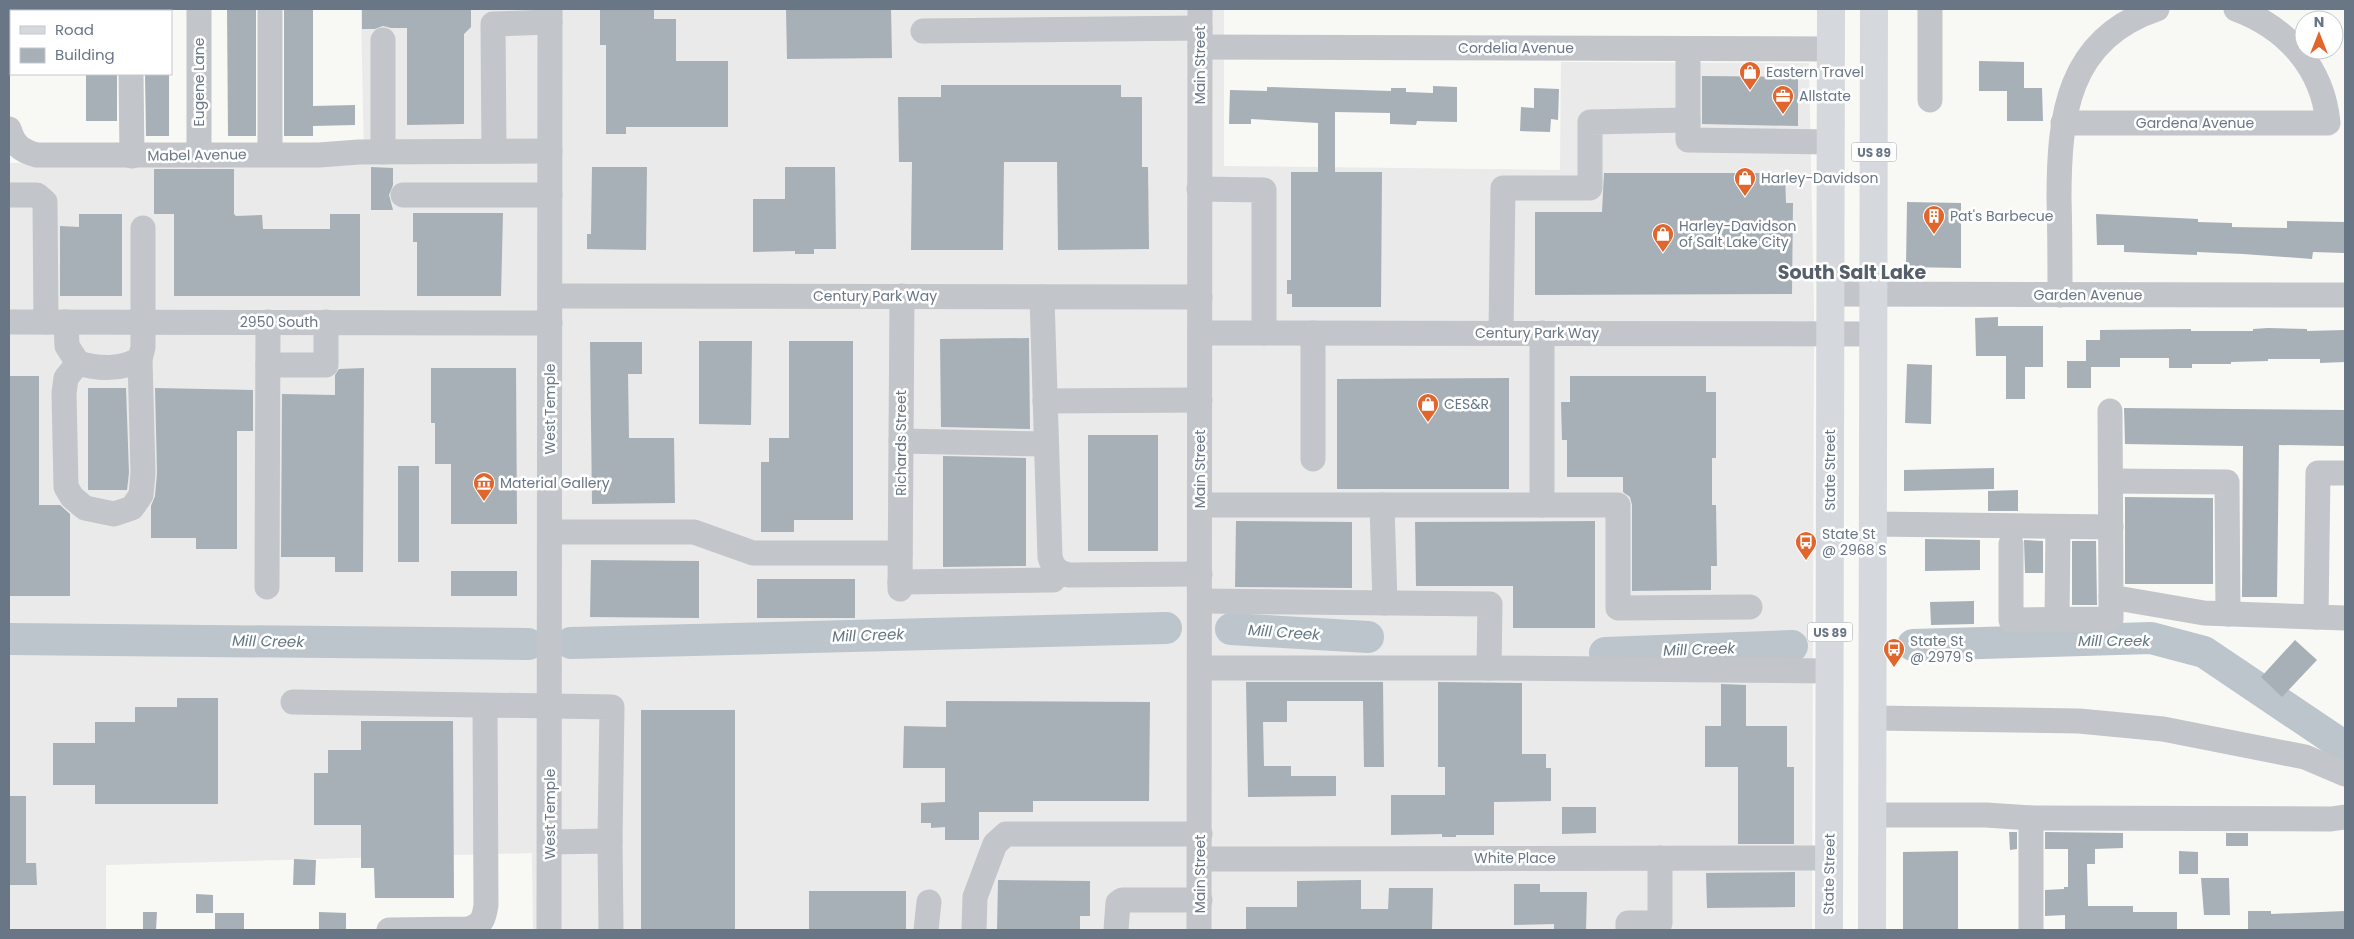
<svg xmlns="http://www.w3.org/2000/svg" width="2354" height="939" font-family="Poppins,sans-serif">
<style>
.built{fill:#e9eae9}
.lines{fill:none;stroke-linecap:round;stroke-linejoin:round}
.river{stroke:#bcc5cb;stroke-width:32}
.building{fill:#a8b0b7}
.minor{stroke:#c2c5c9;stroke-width:25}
.major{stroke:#d5d9dd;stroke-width:28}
.labels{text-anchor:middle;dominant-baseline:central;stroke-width:5;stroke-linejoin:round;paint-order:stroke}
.shield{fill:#fff;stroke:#959faa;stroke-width:1}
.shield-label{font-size:12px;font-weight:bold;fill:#687686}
.street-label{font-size:14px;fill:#687686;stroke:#fff}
.poi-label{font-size:14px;fill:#687686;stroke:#fff;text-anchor:start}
.water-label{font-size:15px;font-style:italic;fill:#637782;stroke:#fff}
.district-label{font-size:19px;font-weight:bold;fill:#55606b;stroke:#fff}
</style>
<rect width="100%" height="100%" fill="#f8f8f5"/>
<polygon class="built" points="361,9 1224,9 1224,166 1560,170 1561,62 1809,63 1814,314 1812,930 533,930 532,853 106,865 106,930 9,930 9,163 364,156"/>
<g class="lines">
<g class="river">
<polyline points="1231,629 1368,637"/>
<polyline points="9,639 528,644"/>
<polyline points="571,643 1166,628"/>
<polyline points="1913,645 2151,638 2204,652 2345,747"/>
<polyline points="1605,653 1792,646"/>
</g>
</g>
<g class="building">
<polygon points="227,9 256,9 256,136 228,136"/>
<polygon points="284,9 313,9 313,106 355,105 355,125 313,126 313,136 284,136"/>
<polygon points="362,9 471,9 471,27 464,34 464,124 407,125 407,28 391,28 383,26 375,29 362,29"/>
<polygon points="600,9 654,9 654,19 676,19 676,61 728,61 728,127 626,127 626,134 606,134 606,45 600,45"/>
<polygon points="786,9 891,9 892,58 787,59"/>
<polygon points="1979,61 2024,62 2024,88 2042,88 2043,121 2007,121 2007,91 1979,91"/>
<rect x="86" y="74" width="31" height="47"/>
<polygon points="145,74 169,74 169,136 146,136"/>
<polygon points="1702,76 1798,77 1798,126 1702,124"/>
<polygon points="941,85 1121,85 1121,97 1142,97 1142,167 1148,167 1149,249 1058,250 1057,162 1004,162 1003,250 911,250 912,162 899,162 898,97 941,97"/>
<polygon points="1433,86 1457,87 1457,122 1417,121 1416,125 1390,124 1390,113 1335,112 1335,172 1382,172 1381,307 1292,307 1292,294 1287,294 1287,280 1291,280 1291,172 1318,172 1318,123 1251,119 1251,124 1229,124 1230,90 1267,91 1267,87 1391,91 1391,88 1406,88 1406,92 1433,93"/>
<polygon points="1534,88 1559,89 1558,120 1551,119 1550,132 1520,131 1521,107 1534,108"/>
<polygon points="371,167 393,168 393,185 389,195 393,210 371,210"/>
<polygon points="592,167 647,167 646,250 587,249 587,234 591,234"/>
<polygon points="785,167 835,167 836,249 814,249 814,254 795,254 795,251 753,252 753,199 785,199"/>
<polygon points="154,169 234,169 234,214 236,216 262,215 263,229 330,229 330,214 360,214 360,296 174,296 174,214 154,214"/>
<polygon points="1604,173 1785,173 1786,203 1793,203 1792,294 1535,295 1535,212 1602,212"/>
<polygon points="1907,202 1961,203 1961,268 1906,267"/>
<polygon points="413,213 503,213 501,296 417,296 417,242 413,242"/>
<polygon points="79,214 122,214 122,296 60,296 60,226 79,227"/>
<polygon points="2096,214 2198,219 2198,222 2232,223 2232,227 2287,228 2287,221 2345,222 2344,253 2313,252 2312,259 2243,254 2197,252 2197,255 2124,252 2124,245 2097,245"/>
<polygon points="1998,317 1998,326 2043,326 2043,367 2025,367 2025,399 2006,399 2006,356 1976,356 1975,318"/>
<polygon points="2268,328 2307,329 2307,331 2345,330 2345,362 2320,363 2320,359 2268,359 2268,361 2231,362 2231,364 2192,364 2192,368 2169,368 2169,358 2120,358 2120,367 2091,367 2091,388 2067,388 2067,361 2086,361 2086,340 2100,340 2100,330 2191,329 2191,331 2253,331 2253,329"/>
<polygon points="1029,338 1030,429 941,427 940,339"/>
<polygon points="699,341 752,341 751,425 699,424"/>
<polygon points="789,341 853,341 853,520 794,520 794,532 761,532 761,462 769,462 769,438 789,438"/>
<polygon points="590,342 642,342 642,374 628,374 629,438 674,438 675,503 592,504"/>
<polygon points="1907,364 1932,365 1931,424 1905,423"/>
<polygon points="364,368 363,572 335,572 335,557 281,557 282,394 335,395 335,375 339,369"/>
<polygon points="431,368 516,368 517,524 451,524 451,464 435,464 435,423 431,423"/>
<polygon points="9,376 39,376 39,505 60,505 70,514 70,596 9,596"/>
<polygon points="1570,376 1706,376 1706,392 1716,392 1716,458 1712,458 1712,505 1716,505 1717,566 1711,566 1711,590 1632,591 1632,505 1630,497 1623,492 1623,477 1567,477 1567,440 1562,440 1561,402 1570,402"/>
<polygon points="1509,378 1509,489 1337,489 1337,379"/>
<polygon points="88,388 126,388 129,473 127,490 88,490"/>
<polygon points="155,388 253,390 253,431 237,431 237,549 196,549 196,538 151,538 151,506 155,496 157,473"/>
<polygon points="2124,408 2345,410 2345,446 2279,445 2277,597 2242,597 2243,446 2125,444"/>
<rect x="1088" y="435" width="70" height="116"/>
<polygon points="943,456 1026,458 1026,566 943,567"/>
<rect x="398" y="466" width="21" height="96"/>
<polygon points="1994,468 1994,489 1904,491 1904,470"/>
<polygon points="2018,490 2018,511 1988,511 1988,491"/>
<polygon points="2125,497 2213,498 2213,584 2125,584"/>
<polygon points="1236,521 1352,522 1352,588 1235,587"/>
<polygon points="1595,521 1595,628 1513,628 1513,586 1416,586 1415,522"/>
<polygon points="1925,539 1980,540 1980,570 1925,571"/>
<polygon points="2024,540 2043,541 2043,573 2025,573"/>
<polygon points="2072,541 2096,541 2097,605 2072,605"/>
<polygon points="591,560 699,561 699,618 590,617"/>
<rect x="451" y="571" width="66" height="25"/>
<rect x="757" y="579" width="98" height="39"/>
<polygon points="1974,601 1974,624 1931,625 1930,602"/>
<polygon points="2295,640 2317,660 2282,697 2261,677"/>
<polygon points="1246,682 1383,682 1384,767 1364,767 1363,701 1287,701 1287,722 1263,722 1264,766 1291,766 1291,776 1336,776 1336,796 1248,797"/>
<polygon points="1438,682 1522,683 1522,754 1546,754 1546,768 1551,768 1551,801 1494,802 1494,835 1456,835 1456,837 1442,837 1442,834 1391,835 1391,795 1445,795 1445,767 1438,767"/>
<polygon points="1721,684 1746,685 1746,726 1787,726 1787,767 1794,767 1794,844 1738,844 1738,767 1705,767 1705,726 1721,726"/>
<polygon points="177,698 218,698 218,804 95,804 95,785 53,785 53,743 95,743 95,722 135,722 135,707 177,707"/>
<polygon points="946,701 1150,702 1149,801 1033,801 1033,812 979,812 979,840 945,840 945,827 931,828 931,823 921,823 921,803 945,802 945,768 903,768 904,726 946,727"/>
<rect x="641" y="710" width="94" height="220"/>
<polygon points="361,721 453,721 454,898 375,898 374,868 361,868 361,825 314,825 314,773 328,773 328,750 361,750"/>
<polygon points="9,796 26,796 26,863 36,863 37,885 9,885"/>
<polygon points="1562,807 1596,807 1596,833 1562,834"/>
<polygon points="2009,832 2017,832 2017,849 2010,850"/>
<polygon points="2045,832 2123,833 2123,848 2095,849 2095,864 2087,864 2088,906 2133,906 2133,912 2177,912 2177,930 2065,930 2065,915 2045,916 2045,890 2064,889 2064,887 2068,887 2068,849 2045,849"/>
<rect x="2226" y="833" width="22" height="13"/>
<polygon points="1958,851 1958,930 1903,930 1903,852"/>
<polygon points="2179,851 2198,852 2198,874 2179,874"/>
<polygon points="294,859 316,860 315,885 293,885"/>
<polygon points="1795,872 1795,907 1707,908 1706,873"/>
<polygon points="2201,878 2229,878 2230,915 2204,915"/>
<polygon points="998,880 1090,881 1090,916 1080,916 1080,930 997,930"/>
<polygon points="1361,880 1361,909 1388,909 1389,888 1433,888 1432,930 1246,930 1246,907 1297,907 1297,881"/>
<polygon points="1514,884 1540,884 1540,892 1587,892 1586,930 1554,930 1554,924 1514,925"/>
<rect x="809" y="891" width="97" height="39"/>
<polygon points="196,894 213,895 213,913 196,913"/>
<polygon points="2248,911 2271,911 2271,914 2345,911 2345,930 2248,930"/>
<polygon points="143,912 157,912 156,930 143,930"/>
<polygon points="319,912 346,913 346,930 319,930"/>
<rect x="215" y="913" width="29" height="17"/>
</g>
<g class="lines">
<g class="minor">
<polyline points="131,9 131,11"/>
<polyline points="199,9 199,155"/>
<polyline points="270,9 270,154"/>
<polyline points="1930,9 1930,100"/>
<polyline points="923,31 1200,28"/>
<polyline points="1200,47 1831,49"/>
<polyline points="1688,49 1688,140 1830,142"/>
<polyline points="131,74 132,156"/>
<path d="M2063 123H2328C2323 68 2287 28 2236 9"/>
<path d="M9 129C14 145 21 151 37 155H319L359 152 550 151"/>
<polyline points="494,151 493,24 550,22"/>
<polyline points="383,152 383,40"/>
<polyline points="1199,189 1264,190 1264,333"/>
<polyline points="9,195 37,195 45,202 46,322"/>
<polyline points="403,195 550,195"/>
<polyline points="1831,294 2345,295"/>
<path d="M2060 295C2060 263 2060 231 2059 199 2059 116 2067 39 2157 9"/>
<polyline points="550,296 1200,297"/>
<path d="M1042 297 1050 557C1053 568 1057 572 1069 575L1200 574"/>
<polyline points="9,322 550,323"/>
<path d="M66 322 67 346 78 363C98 369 122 370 140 359"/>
<polyline points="1200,333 1874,334"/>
<polyline points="1501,333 1503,188 1590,188 1590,122 1688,120"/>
<polyline points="78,363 66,378 64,393 66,487 72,497 85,508 114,514 132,508 141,495 143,473 140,359 143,347 143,228"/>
<polyline points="268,365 326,365 326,322"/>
<polyline points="1045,401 1200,400"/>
<polyline points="2110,411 2111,597 2204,613 2345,618"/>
<polyline points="901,441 1046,444"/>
<polyline points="1313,459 1313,333"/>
<polyline points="2111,481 2227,482 2228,614"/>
<polyline points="1200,505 1542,505 1542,333"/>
<polyline points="1382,505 1385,603"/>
<polyline points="1542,505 1618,505 1618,608 1750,607"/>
<polyline points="1873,524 2111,527"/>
<polyline points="550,532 694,532 753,553 900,553"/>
<polyline points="2011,544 2011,620 2111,619 2111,597"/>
<polyline points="900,582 1048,580 1053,580 1059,573"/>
<polyline points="267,587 268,322"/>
<polyline points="900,589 902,296"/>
<polyline points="1200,601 1490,604 1489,668"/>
<polyline points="2316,617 2318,473 2345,473"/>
<polyline points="2057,620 2058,527"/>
<polyline points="1200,668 1489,668 1830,671"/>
<polyline points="293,702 612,707 610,841"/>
<polyline points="1873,718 2079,721 2163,729 2305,757 2345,774"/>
<polyline points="1873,815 1986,815 2031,818 2331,819 2345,817"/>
<polyline points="2031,818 2031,930"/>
<polyline points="550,842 610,841 611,930"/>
<polyline points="1200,859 1830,858"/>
<path d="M389 930 468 929C482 925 484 919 486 905L485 706"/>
<polyline points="549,930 550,9"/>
<polyline points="926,930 929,902"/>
<polyline points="974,930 975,897 995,844 1006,834 1200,834"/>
<polyline points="1116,930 1118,903 1122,900 1200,900"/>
<polyline points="1199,930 1200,9"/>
<polyline points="1628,930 1628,923 1660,923 1660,858"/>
</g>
<g class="major">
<polyline points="1829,930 1831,9"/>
<polyline points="1872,930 1874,9"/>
</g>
</g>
<defs>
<g id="shop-pin" transform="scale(1.125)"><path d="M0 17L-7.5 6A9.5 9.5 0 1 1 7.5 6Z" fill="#e1662d" stroke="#fff"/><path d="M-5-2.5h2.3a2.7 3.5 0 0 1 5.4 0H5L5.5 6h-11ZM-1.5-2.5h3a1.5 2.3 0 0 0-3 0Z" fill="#fff"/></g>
<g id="office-pin" transform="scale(1.125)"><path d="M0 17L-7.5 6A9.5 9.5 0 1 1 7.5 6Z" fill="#e1662d" stroke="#fff"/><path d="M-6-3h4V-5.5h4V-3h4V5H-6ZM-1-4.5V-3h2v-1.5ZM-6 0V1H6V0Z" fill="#fff"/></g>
<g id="building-pin" transform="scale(1.125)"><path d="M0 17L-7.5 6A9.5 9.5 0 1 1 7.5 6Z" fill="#e1662d" stroke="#fff"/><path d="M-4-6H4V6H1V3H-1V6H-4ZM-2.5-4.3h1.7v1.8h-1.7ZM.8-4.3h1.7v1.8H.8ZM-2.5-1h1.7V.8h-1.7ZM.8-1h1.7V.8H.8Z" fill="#fff"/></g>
<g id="museum-pin" transform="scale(1.125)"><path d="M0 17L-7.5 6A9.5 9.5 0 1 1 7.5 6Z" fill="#e1662d" stroke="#fff"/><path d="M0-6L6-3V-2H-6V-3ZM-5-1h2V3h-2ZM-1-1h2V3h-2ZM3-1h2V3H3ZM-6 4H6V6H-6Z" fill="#fff"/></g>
<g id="bus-pin" transform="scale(1.125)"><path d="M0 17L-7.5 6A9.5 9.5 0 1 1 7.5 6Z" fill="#e1662d" stroke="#fff"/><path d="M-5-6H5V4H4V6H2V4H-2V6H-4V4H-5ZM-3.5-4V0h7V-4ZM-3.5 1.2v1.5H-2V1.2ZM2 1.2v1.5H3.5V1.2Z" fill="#fff"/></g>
</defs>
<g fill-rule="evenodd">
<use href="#shop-pin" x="1750" y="72"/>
<use href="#office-pin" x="1783" y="96"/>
<use href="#shop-pin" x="1745" y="178"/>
<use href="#building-pin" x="1934" y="216"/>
<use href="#shop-pin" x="1663" y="234"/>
<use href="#shop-pin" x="1428" y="404"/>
<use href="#museum-pin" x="484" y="483"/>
<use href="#bus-pin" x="1806" y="542"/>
<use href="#bus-pin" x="1894" y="649"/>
</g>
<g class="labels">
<g class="shield">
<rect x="1851.5" y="142.5" width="45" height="19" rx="4"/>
<rect x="1807.5" y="622.5" width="45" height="19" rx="4"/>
</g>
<g class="shield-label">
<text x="1874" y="152">US 89</text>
<text x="1830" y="632">US 89</text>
</g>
<g class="street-label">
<text x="1516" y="48">Cordelia Avenue</text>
<text transform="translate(1200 65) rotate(-90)">Main Street</text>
<text transform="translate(199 82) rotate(-90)">Eugene Lane</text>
<text x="2195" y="123">Gardena Avenue</text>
<text transform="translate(197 155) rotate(-1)">Mabel Avenue</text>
<text x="2088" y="295">Garden Avenue</text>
<text x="875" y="296">Century Park Way</text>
<text x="279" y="322">2950 South</text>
<text x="1537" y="333">Century Park Way</text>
<text transform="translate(550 409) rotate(-90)">West Temple</text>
<text transform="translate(901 443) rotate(-90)">Richards Street</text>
<text transform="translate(1200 469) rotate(-90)">Main Street</text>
<text transform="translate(1830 470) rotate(-90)">State Street</text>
<text transform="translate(550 814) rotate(-90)">West Temple</text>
<text x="1515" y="858">White Place</text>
<text transform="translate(1200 874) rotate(-90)">Main Street</text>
<text transform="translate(1829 874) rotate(-89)">State Street</text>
</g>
<g class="poi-label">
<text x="1766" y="72">Eastern Travel</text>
<text x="1799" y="96">Allstate</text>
<text x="1761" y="178">Harley-Davidson</text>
<text x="1950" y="216">Pat's Barbecue</text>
<text x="1679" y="226">Harley-Davidson<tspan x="1679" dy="16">of Salt Lake City</tspan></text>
<text x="1444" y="404">CES&amp;R</text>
<text x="500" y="483">Material Gallery</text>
<text x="1822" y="534">State St<tspan x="1822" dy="16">@ 2968 S</tspan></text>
<text x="1910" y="641">State St<tspan x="1910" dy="16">@ 2979 S</tspan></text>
</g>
<g class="water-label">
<text transform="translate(1284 632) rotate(4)">Mill Creek</text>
<text transform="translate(868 635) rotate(-2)">Mill Creek</text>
<text x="2114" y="640">Mill Creek</text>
<text transform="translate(268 641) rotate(1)">Mill Creek</text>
<text transform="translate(1699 649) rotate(-2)">Mill Creek</text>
</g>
<g class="district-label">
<text x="1852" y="272">South Salt Lake</text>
</g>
</g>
<rect width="2354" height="939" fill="none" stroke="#687686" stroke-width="20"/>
<rect x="10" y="10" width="162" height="65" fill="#ffffff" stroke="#c3c8cf"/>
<rect x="20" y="26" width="25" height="8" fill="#d5d9dd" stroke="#c3c8cf"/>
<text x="55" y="35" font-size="15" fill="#687686">Road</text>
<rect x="20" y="48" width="25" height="15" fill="#a8b0b7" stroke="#c3c8cf"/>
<text x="55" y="60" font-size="15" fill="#687686">Building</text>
<g transform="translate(2319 35)"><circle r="24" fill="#ffffff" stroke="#c3c8cf"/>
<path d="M0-4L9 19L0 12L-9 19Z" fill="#e1662d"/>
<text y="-8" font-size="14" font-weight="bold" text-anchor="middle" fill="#687686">N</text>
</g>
</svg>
